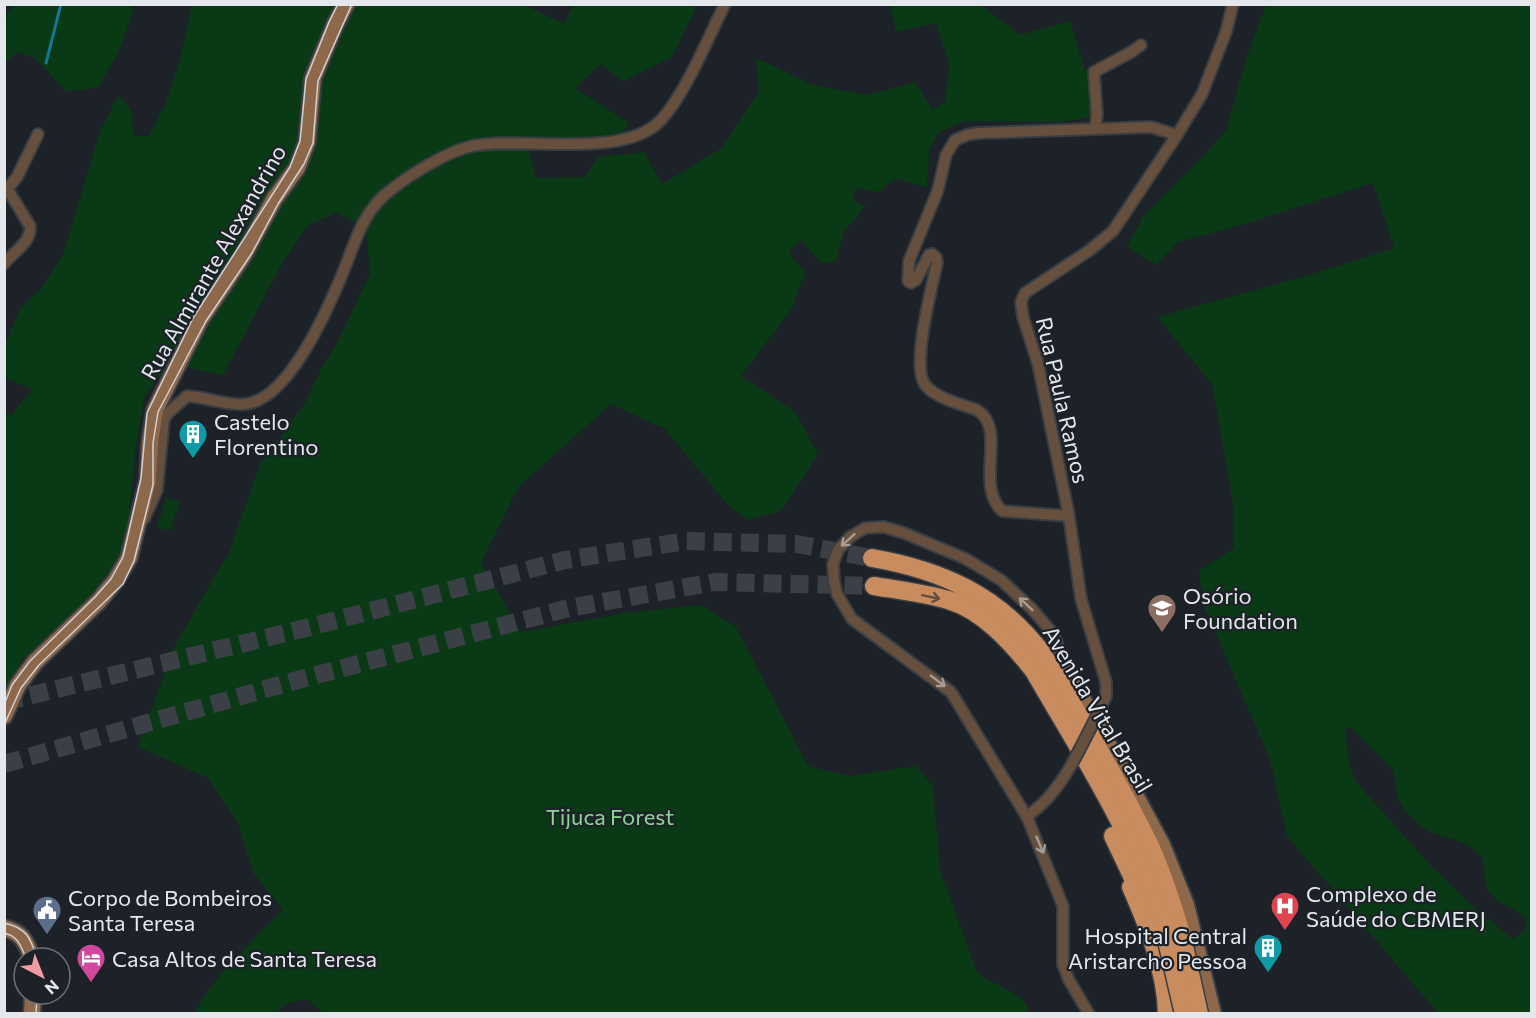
<svg xmlns="http://www.w3.org/2000/svg" width="1536" height="1018" font-family="Commissioner,sans-serif">
<style>
.green{fill:#0a3915;fill-rule:evenodd}
.lines{fill:none;stroke-linecap:round;stroke-linejoin:round}
.stream{stroke:#167895;stroke-width:3}
.highway-tunnel{stroke:#3a4046;stroke-width:18;stroke-dasharray:18 9;stroke-linecap:butt}
.street-casing{stroke:#383e44;stroke-width:14}
.secondary-casing{stroke:#383e44;stroke-width:20}
.highway-casing{stroke:#383e44;stroke-width:21}
.street{stroke:#674f3d;stroke-width:10}
.secondary{stroke:#8e684b;stroke-width:16}
.highway{stroke:#c88c5f;stroke-width:18}
.tram{stroke:#ced2d7;stroke-width:1.5}
.street-bridge-casing{stroke:#383e44;stroke-width:14;stroke-linecap:butt}
.highway-bridge-casing{stroke:#383e44;stroke-width:21;stroke-linecap:butt}
.street-bridge{stroke:#674f3d;stroke-width:10}
.highway-bridge{stroke:#c88c5f;stroke-width:18}
.oneway{stroke:#a69c95}
.oneway2{stroke:#614c3e}
.labels{text-anchor:middle;dominant-baseline:central;stroke-width:4.5;stroke-linejoin:round;paint-order:stroke}
.street-label{font-size:22px;fill:#e4e8ed;stroke:#1c2228}
.poi-label{font-size:22px;fill:#e4e8ed;stroke:#1c2228;text-anchor:start}
.park-label{font-size:22px;fill:#88d791;stroke:#1c2228}
</style>
<rect width="100%" height="100%" fill="#1c2228"/>
<g class="green">
<path d="M13 5V4L133 5C127 38 116 58 98 87L67 92 35 58 18 52 5 62V18Z"/>
<path d="M192 5H525L564 24 573 5H697L672 57 623 81 601 64 575 88 629 123 616 141 527 147 536 178 585 177 598 157 644 152 662 184 722 148 759 91 756 58 813 85 868 95 915 82 932 109 945 102 949 64 936 23 896 32 890 5H981L1020 35 1070 21 1085 70 1093 72 1094 116 1063 122 965 121 938 133 929 150 927 188 896 178 878 192 857 188 852 200 865 206 844 232 836 261 821 263 801 240 788 253 805 272 792 308 741 376 795 412 818 454 781 511 747 520 726 503 665 429 611 404 518 487 481 563 521 632 625 613 701 605 736 627 808 766 850 776 916 766 933 786 940 871 978 974 1022 998 1030 1013 323 1014 308 999 289 1003 275 1013H196C204 986 261 932 283 910L254 874 237 821 208 778 138 747 173 649 230 550 260 464 305 403 321 369 337 343 370 274 366 227 336 213 307 226 281 265 223 375 170 364 145 396 136 445 126 548 88 604 21 661 5 702V413L12 415 32 389 5 378V344L21 307 42 288 64 252 100 131 118 96C134 106 133 119 133 136H149L166 102 179 63Z"/>
<path d="M1266 5H1531V1013H1438L1287 836 1270 760 1203 603 1199 571 1234 548V509L1212 384 1157 317 1309 275 1394 248 1373 183 1238 226 1178 242 1156 265 1127 247 1143 216 1201 158 1226 130 1248 53ZM1349 726 1391 768C1396 779 1395 789 1399 800 1402 808 1413 819 1420 825 1436 840 1467 836 1481 857 1487 866 1482 878 1487 888 1495 904 1515 908 1527 919 1526 929 1522 935 1513 939L1470 904 1430 865 1356 782 1349 764 1345 730Z"/>
<polygon points="166,497 180,502 171,530 157,528"/>
</g>
<g class="lines">
<polyline class="stream" points="46,63 61,4"/>
<g class="highway-tunnel">
<polyline points="4,702 306,628 565,560 686,541 797,544 872,558"/>
<polyline points="4,764 294,681 569,608 715,582 874,586"/>
</g>
<g class="street-casing">
<g id="street">
<polyline points="1095,129 1097,115 1094,72 1133,51 1141,45"/>
<polyline points="4,193 17,177 38,134"/>
<path d="M4 264C13 252 32 242 30 226L8 190"/>
<path d="M1069 516 1002 511C974 484 1008 429 977 410 961 404 938 399 926 386 910 369 932 287 937 263L936 257 932 254 929 255 916 280 911 283 908 281 909 261 938 190 946 155 955 140 967 135 979 133 1151 127 1177 135"/>
<path d="M144 519 157 490 164 419 169 412 187 396C207 397 226 406 245 404 287 400 324 317 339 282 354 248 360 212 392 189 411 174 448 151 472 146 524 136 624 160 661 120 686 93 708 38 725 4"/>
<polyline points="1065,671 1056,640 1050,630 1032,609 1001,580 966,559 904,533 884,527 865,528 850,537 838,550 833,564 834,581 837,594 852,619 951,692 1027,817 1063,906 1063,965 1069,980 1089,1014"/>
<polyline points="1099,712 1106,696 1106,682 1081,599 1069,516 1038,364 1023,317 1021,302 1025,293 1031,289 1090,250 1113,231 1177,135 1202,94 1226,32 1233,4"/>
<polyline points="1027,817 1042,804"/>
</g>
</g>
<g class="secondary-casing">
<g id="secondary">
<polyline points="1065,671 1094,718 1162,845 1186,905 1213,1014"/>
<polyline points="4,716 18,685 35,662 99,601 116,580 129,558 148,480 150,443 155,410 200,320 243,256 275,198 297,168 307,142 313,78 335,25 346,4"/>
<path d="M4 928C22 932 26 942 32 958"/>
<polyline points="32,1014 33,994"/>
</g>
</g>
<g class="highway-casing">
<g id="highway">
<path d="M872 558C941 570 998 595 1042 653 1079 716 1118 780 1150 846 1163 875 1173 906 1182 937"/>
<path d="M874 586C898 590 924 593 948 600 983 610 1012 643 1034 671 1084 758 1141 843 1167 941"/>
<polyline points="1113,836 1141,895"/>
<path d="M1131 887C1148 926 1166 970 1167 1014"/>
</g>
</g>
<use href="#street" class="street"/>
<use href="#secondary" class="secondary"/>
<use href="#highway" class="highway"/>
<g class="tram">
<polyline points="4,705 12,685 30,661 95,597 111,579 123,557 141,478 147,413 193,318 290,167 300,141 306,79 329,22 338,4"/>
<polyline points="4,725 21,688 39,665 123,584 134,561 153,485 153,443 158,412 206,321 252,253 278,204 304,164 313,143 318,81 352,4"/>
<path d="M4 923C27 928 30 937 37 958"/>
<path d="M4 933C18 936 21 946 26 958"/>
<polyline points="36,1014 37,994"/>
</g>
<g class="street-bridge-casing">
<path id="street-bridge" d="M1042 804C1068 779 1082 743 1099 712"/>
</g>
<g class="highway-bridge-casing">
<g id="highway-bridge">
<polyline points="1182,937 1199,1014"/>
<polyline points="1167,941 1184,1014"/>
</g>
</g>
<use href="#street-bridge" class="street-bridge"/>
<use href="#highway-bridge" class="highway-bridge"/>
</g>
<defs><path id="oneway-shaft" d="M-6 0H5M1.5-3L5.5 0L1.5 3" fill="none" stroke-width="1.6" stroke-linecap="round" stroke-linejoin="round" transform="scale(1.5)"/></defs>
<g class="oneway">
<use href="#oneway-shaft" transform="translate(848 540) rotate(138)"/>
<use href="#oneway-shaft" transform="translate(1026 604) rotate(-137)"/>
<use href="#oneway-shaft" transform="translate(938 681) rotate(37)"/>
<use href="#oneway-shaft" transform="translate(1040 845) rotate(67)"/>
</g>
<use class="oneway2" href="#oneway-shaft" transform="translate(931 597) rotate(12)"/>
<defs>
<g id="building-pin" transform="scale(1.5)"><path d="M0 17L-7.5 6A9.5 9.5 0 1 1 7.5 6Z" fill="#0f9aa8" stroke="#1c2228"/><path d="M-4-6H4V6H1V3H-1V6H-4ZM-2.5-4.3h1.7v1.8h-1.7ZM.8-4.3h1.7v1.8H.8ZM-2.5-1h1.7V.8h-1.7ZM.8-1h1.7V.8H.8Z" fill="#fff"/></g>
<g id="school-pin" transform="scale(1.5)"><path d="M0 17L-7.5 6A9.5 9.5 0 1 1 7.5 6Z" fill="#8d6e63" stroke="#1c2228"/><path d="M0-5L7-2L0 1L-7-2ZM-4 1L0 2.5L4 1V4Q0 6-4 4Z" fill="#fff"/></g>
<g id="hospital-pin" transform="scale(1.5)"><path d="M0 17L-7.5 6A9.5 9.5 0 1 1 7.5 6Z" fill="#e0444e" stroke="#1c2228"/><path d="M-5-5h3v3.5h4V-5h3V5h-3V1.5h-4V5h-3Z" fill="#fff"/></g>
<g id="civic-pin" transform="scale(1.5)"><path d="M0 17L-7.5 6A9.5 9.5 0 1 1 7.5 6Z" fill="#5c6f8a" stroke="#1c2228"/><path d="M-.6-6.5H3V-4.5H.6V-3L4-1V1h2V6H-6V1h2V-1L-.6-3ZM-1.2 2.5V6h2.4V2.5Z" fill="#fff"/></g>
<g id="hotel-pin" transform="scale(1.5)"><path d="M0 17L-7.5 6A9.5 9.5 0 1 1 7.5 6Z" fill="#d1479c" stroke="#1c2228"/><path d="M-6-4.5h1.5V1H6V5H4.5V3h-9V5H-6ZM-4 0a1.8 1.8 0 1 1 3.6 0ZM.5 0V-2.5h3Q6-2.5 6 0Z" fill="#fff"/></g>
</defs>
<g fill-rule="evenodd">
<use href="#building-pin" x="193" y="434"/>
<use href="#school-pin" x="1162" y="608"/>
<use href="#hospital-pin" x="1285" y="906"/>
<use href="#civic-pin" x="47" y="910"/>
<use href="#building-pin" x="1268" y="948"/>
<use href="#hotel-pin" x="91" y="958"/>
</g>
<g class="labels">
<g class="street-label">
<text transform="translate(213 262) rotate(-60)">Rua Almirante Alexandrino</text>
<text transform="translate(1063 400) rotate(77)">Rua Paula Ramos</text>
<text transform="translate(1098 709) rotate(59)">Avenida Vital Brasil</text>
</g>
<g class="poi-label">
<text x="214" y="421">Castelo<tspan x="214" dy="25">Florentino</tspan></text>
<text x="1183" y="595">Osório<tspan x="1183" dy="25">Foundation</tspan></text>
<text x="1306" y="893">Complexo de<tspan x="1306" dy="25">Saúde do CBMERJ</tspan></text>
<text x="68" y="897">Corpo de Bombeiros<tspan x="68" dy="25">Santa Teresa</tspan></text>
<text x="1247" y="935" text-anchor="end">Hospital Central<tspan x="1247" dy="25">Aristarcho Pessoa</tspan></text>
<text x="112" y="958">Casa Altos de Santa Teresa</text>
</g>
<g class="park-label">
<text x="610" y="816">Tijuca Forest</text>
</g>
</g>
<rect width="1536" height="1018" fill="none" stroke="#e4e8ed" stroke-width="12"/>
<g transform="translate(42 976) rotate(138)"><circle r="28" fill="#1c2228" stroke="#6c7177" stroke-width="1.5"/>
<path d="M0-4.5L10 22L0 15L-10 22Z" fill="#f49aa3"/>
<text y="-9" font-size="16" font-weight="bold" text-anchor="middle" fill="#e4e8ed">N</text>
</g>
</svg>
